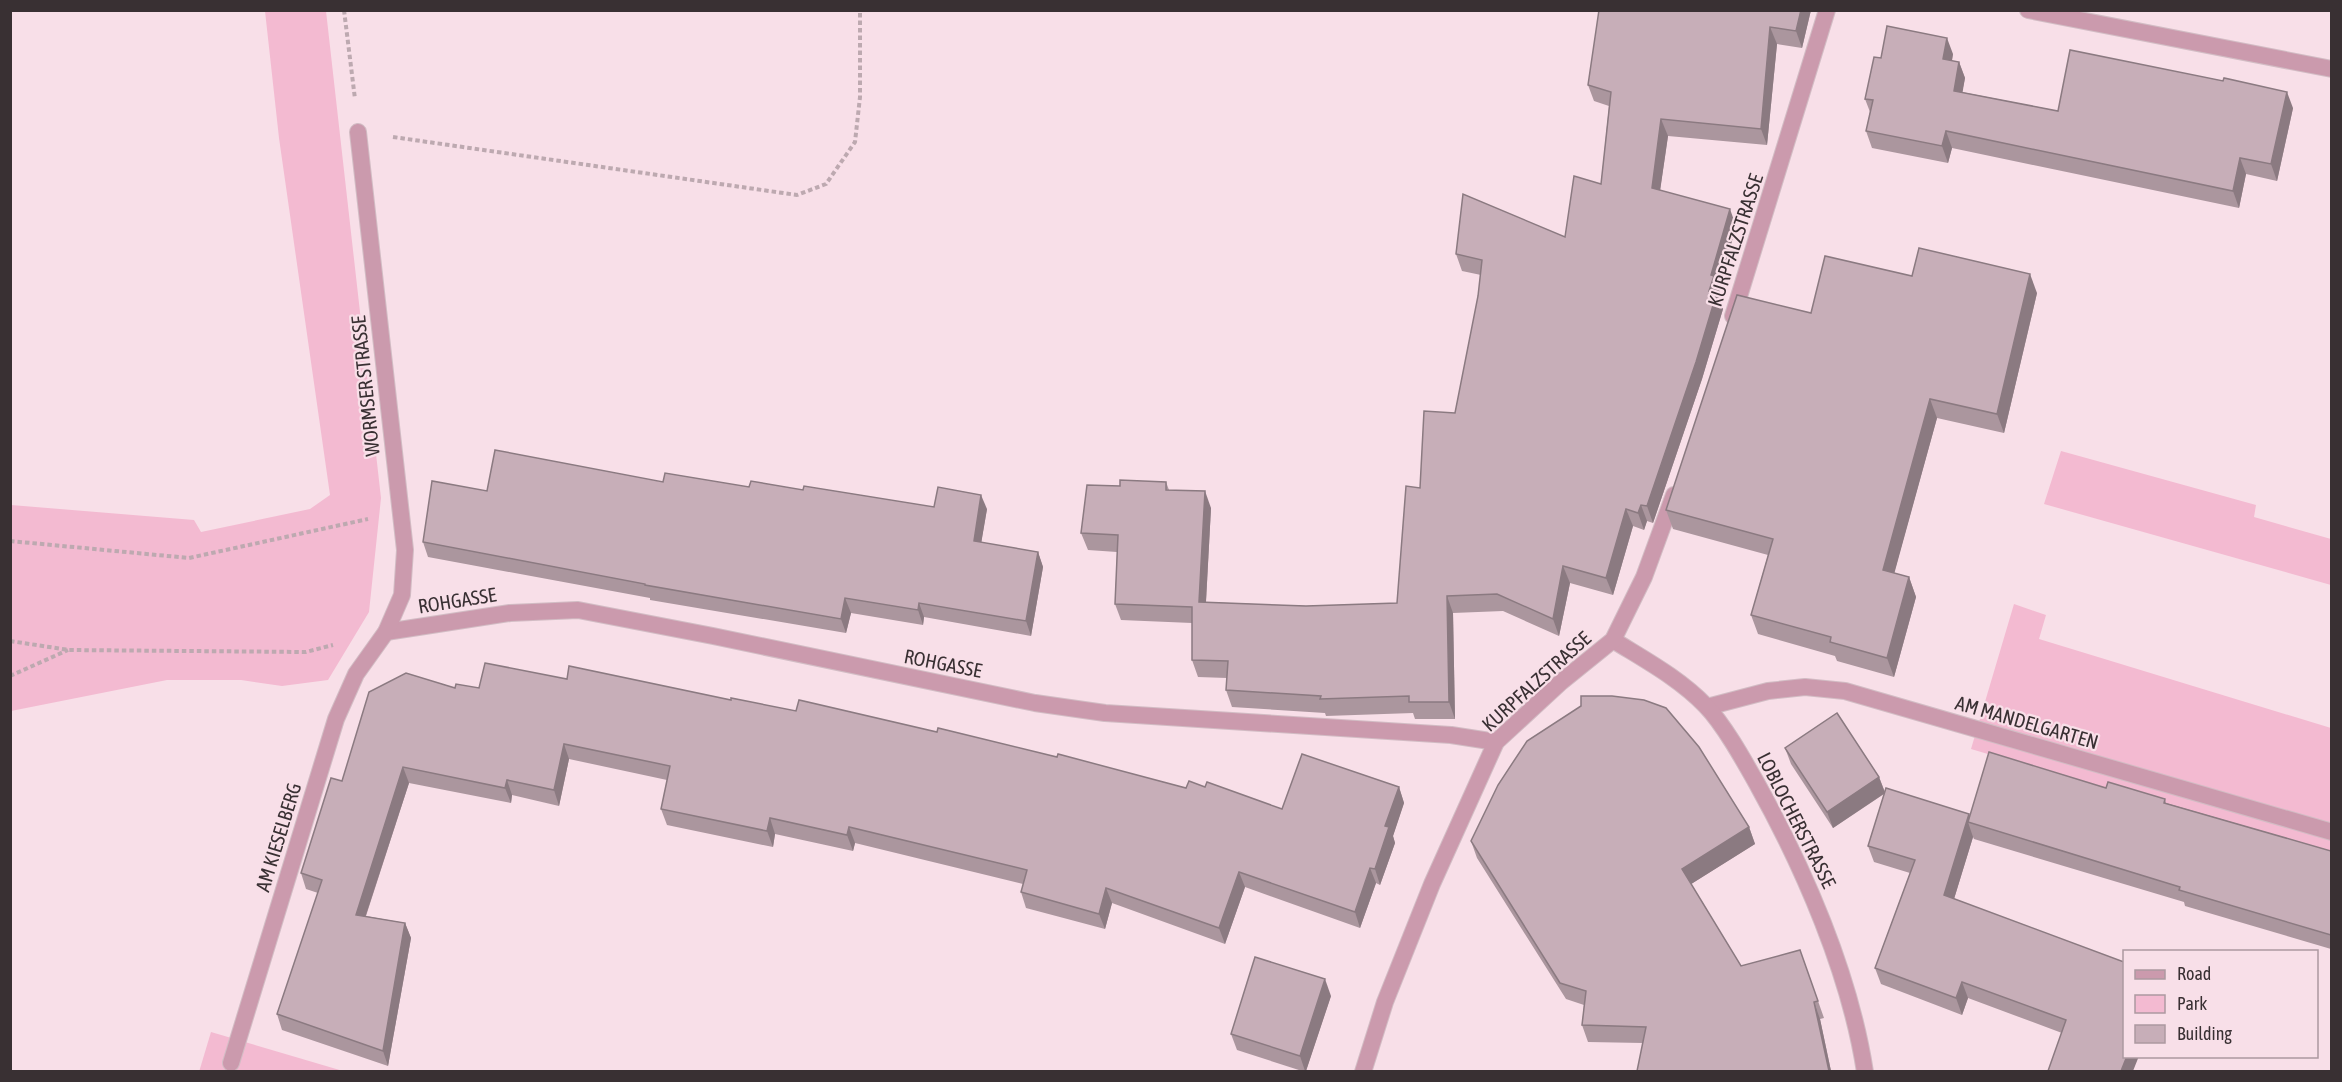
<svg xmlns="http://www.w3.org/2000/svg" width="2342" height="1082" font-family="'Asap Condensed',sans-serif">
<style>
.green{fill:#f3bad1}
.lines{fill:none;stroke-linecap:round;stroke-linejoin:round}
.service-casing{stroke:#d2bcc4;stroke-width:18}
.minor-casing{stroke:#d2bcc4;stroke-width:18}
.path{stroke:#bda9b0;stroke-width:4;stroke-dasharray:4.5 3;stroke-linecap:butt}
.service{stroke:#cb9aad;stroke-width:16}
.minor{stroke:#cb9aad;stroke-width:16}
.wall{fill:#ab969e}
.shaded-wall{fill:#8b7a81}
.building{fill:#c7aeb8;stroke:#8b7a81;stroke-width:1.5}
.labels{text-anchor:middle;dominant-baseline:central;stroke-width:4.5;stroke-linejoin:round;paint-order:stroke}
.street-label{font-size:20px;fill:#393033;stroke:#f8dfe8}
</style>
<rect width="100%" height="100%" fill="#f8dfe8"/>
<g class="green">
<polygon points="265,11 326,11 381,498 369,612 328,680 282,686 241,680 167,680 11,711 11,505 194,520 201,532 310,509 330,495 279,138"/>
<polygon points="2061,451 2256,505 2254,517 2331,539 2331,585 2044,504"/>
<polygon points="2014,604 2046,615 2039,639 2331,728 2331,856 1971,749"/>
<polygon points="211,1032 343,1071 199,1072"/>
</g>
<g class="lines">
<g class="service-casing">
<polyline id="service" points="1707,707 1768,691 1805,687 1845,691 2332,832"/>
</g>
<g class="minor-casing">
<g id="minor">
<polyline points="2028,10 2332,69"/>
<polyline points="1733,316 1827,10"/>
<polyline points="386,632 510,613 578,610 713,636 1035,703 1105,713 1451,735 1496,742"/>
<path d="M1613 640C1645 660 1679 678 1706 706 1724 725 1743 759 1756 782 1804 868 1850 974 1865 1072"/>
<polyline points="231,1063 336,719 356,674 386,632 402,595 405,550 358,132"/>
<polyline points="1363,1072 1385,1002 1432,884 1496,742 1561,682 1613,640 1644,577 1674,495"/>
</g>
</g>
<g class="path">
<polyline points="344,10 355,99"/>
<polyline points="393,137 797,195 826,184 855,142 860,97 860,10"/>
<polyline points="10,541 189,558 368,519"/>
<polyline points="10,641 69,650 306,652 333,645"/>
<polyline points="10,676 68,650"/>
</g>
<use href="#service" class="service"/>
<use href="#minor" class="minor"/>
</g>
<g class="wall">
<polygon points="1811,10 1802,48 1777,44 1767,145 1668,136 1660,190 1736,226 1719,289 1720,293 1719,297 1723,309 1702,379 1653,523 1647,521 1644,530 1633,526 1613,595 1570,583 1559,636 1503,611 1453,613 1455,719 1415,719 1413,713 1326,716 1325,713 1232,707 1226,690 1227,678 1198,677 1192,660 1192,623 1121,620 1115,604 1117,552 1088,550 1081,533 1120,486 1166,482 1169,490 1211,508 1206,602 1306,606 1397,603 1420,488 1455,413 1478,296 1481,275 1462,271 1456,254 1565,237 1601,184 1609,106 1594,101 1588,85"/>
<polygon points="1953,54 1952,61 1959,62 1965,78 1962,92 2058,111 2293,108 2277,181 2246,174 2239,208 1952,148 1948,163 1872,148 1866,131 1870,112 1865,99 1881,58"/>
<polygon points="1912,276 2037,293 2004,433 1937,418 1894,573 1909,577 1916,597 1894,677 1837,661 1835,656 1758,634 1751,615 1768,555 1673,529 1666,510 1811,313"/>
<polygon points="663,482 803,490 934,507 987,509 981,543 1038,552 1043,567 1031,636 924,617 923,625 851,613 846,633 650,600 650,598 428,557 423,542 487,491"/>
<polygon points="567,679 731,700 796,711 937,732 1057,757 1186,788 1205,787 1282,809 1399,787 1404,803 1393,836 1395,843 1380,885 1376,883 1360,928 1245,887 1225,944 1112,903 1105,929 1026,908 1021,892 1023,884 855,843 853,851 775,834 773,847 667,825 661,809 667,780 569,759 559,806 512,795 511,803 409,783 366,916 405,923 411,938 388,1066 282,1030 277,1014 318,893 306,889 301,873 342,781 455,688 479,688"/>
<polygon points="1785,748 1879,777 1885,792 1969,814 1970,816 2106,788 2165,799 2166,803 2331,851 2331,949 2185,906 2184,902 1974,839 1973,837 1954,899 2133,1071 2062,1033 1968,998 1962,1015 1881,984 1875,968 1910,873 1874,862 1868,846 1884,794 1833,828 1791,764"/>
<polygon points="1749,827 1755,844 1691,884 1741,966 1800,950 1824,1018 1820,1019 1831,1071 1637,1071 1643,1043 1588,1042 1582,1025 1584,1005 1566,999 1477,858 1471,841"/>
<polygon points="1331,996 1306,1071 1302,1071 1237,1050 1231,1034"/>
</g>
<g class="shaded-wall">
<polygon points="1801,10 1811,10 1802,48 1796,31"/>
<polygon points="1770,27 1777,44 1767,145 1761,129"/>
<polygon points="1947,38 1953,54 1949,75 1943,59"/>
<polygon points="1959,62 1965,78 1960,107 1954,91"/>
<polygon points="2287,92 2293,108 2277,181 2271,164"/>
<polygon points="1661,119 1668,136 1658,205 1652,188"/>
<polygon points="1946,131 1952,148 1948,163 1942,146"/>
<polygon points="2240,158 2246,174 2239,208 2233,191"/>
<polygon points="1730,209 1736,226 1719,289 1720,293 1719,297 1723,309 1702,379 1653,523 1647,506 1709,291 1711,275"/>
<polygon points="2030,274 2037,293 2004,433 1997,414"/>
<polygon points="1930,399 1937,418 1890,589 1883,570"/>
<polygon points="1205,491 1211,508 1205,619 1199,602"/>
<polygon points="981,495 987,509 979,556 974,541"/>
<polygon points="1641,505 1647,521 1644,530 1638,513"/>
<polygon points="1626,509 1633,526 1613,595 1606,578"/>
<polygon points="1038,552 1043,567 1031,636 1026,621"/>
<polygon points="1563,566 1570,583 1559,636 1553,619"/>
<polygon points="1909,577 1916,597 1894,677 1887,658"/>
<polygon points="1447,596 1453,613 1455,719 1449,702"/>
<polygon points="845,598 851,613 846,633 841,619"/>
<polygon points="919,603 924,617 923,625 918,610"/>
<polygon points="564,744 569,759 559,806 554,790"/>
<polygon points="403,767 409,783 361,930 356,915"/>
<polygon points="1879,777 1885,793 1833,828 1827,812"/>
<polygon points="507,780 512,795 511,803 505,788"/>
<polygon points="1399,787 1404,803 1393,836 1395,843 1380,885 1375,869 1385,826"/>
<polygon points="1969,814 1973,824 1968,822 1973,837 1950,912 1944,895"/>
<polygon points="770,818 775,834 773,847 767,831"/>
<polygon points="849,827 855,843 853,851 847,835"/>
<polygon points="1749,827 1755,844 1688,886 1682,869"/>
<polygon points="1370,868 1376,883 1360,928 1355,912"/>
<polygon points="1239,872 1245,887 1225,944 1219,928"/>
<polygon points="1106,888 1112,903 1105,929 1099,914"/>
<polygon points="405,923 411,938 388,1066 383,1051"/>
<polygon points="1325,979 1331,996 1306,1071 1305,1071 1300,1056"/>
<polygon points="1962,982 1968,998 1962,1015 1956,998"/>
<polygon points="1814,1002 1820,1019 1831,1071 1829,1071"/>
<polygon points="2127,1056 2139,1056 2133,1071 2121,1071"/>
</g>
<g class="building">
<polygon points="1599,10 1801,10 1796,31 1770,27 1761,129 1661,119 1652,188 1730,209 1711,275 1714,276 1709,291 1717,292 1696,362 1647,506 1641,505 1638,513 1626,509 1606,578 1563,566 1553,619 1497,594 1447,596 1449,702 1409,702 1409,696 1320,699 1321,696 1226,690 1228,661 1192,660 1192,607 1115,604 1118,535 1081,533 1087,485 1120,486 1120,480 1166,482 1166,490 1205,491 1199,602 1306,606 1397,603 1406,486 1420,488 1424,411 1455,413 1478,296 1482,260 1456,254 1463,194 1565,237 1574,176 1601,184 1611,92 1588,85"/>
<polygon points="1887,26 1947,38 1943,59 1959,62 1954,91 2058,111 2070,50 2223,81 2224,78 2287,92 2271,164 2240,158 2233,191 1946,131 1942,146 1866,131 1873,100 1865,99 1874,57 1881,58"/>
<polygon points="1919,248 2030,274 1997,414 1930,399 1883,570 1909,577 1887,658 1830,642 1831,637 1751,615 1773,539 1666,510 1737,295 1811,313 1825,256 1912,276"/>
<polygon points="495,450 663,482 665,473 749,487 751,481 803,490 804,486 934,507 938,487 981,495 974,541 1038,552 1026,621 919,603 918,610 845,598 841,619 645,585 645,584 423,542 432,481 487,491"/>
<polygon points="485,663 567,679 569,666 731,700 731,698 796,711 799,700 937,732 938,728 1057,757 1058,754 1186,788 1189,781 1205,787 1207,782 1282,809 1302,754 1399,787 1385,826 1389,827 1375,869 1370,868 1355,912 1239,872 1219,928 1106,888 1099,914 1021,892 1027,870 849,827 847,835 770,818 767,831 661,809 670,766 564,744 554,790 507,780 505,788 403,767 356,915 405,923 383,1051 277,1014 322,880 301,873 331,778 342,781 369,692 406,673 455,688 456,684 479,688"/>
<polygon points="1581,696 1612,696 1644,700 1666,708 1699,747 1749,827 1682,869 1741,966 1800,950 1818,1001 1814,1002 1829,1071 1637,1071 1646,1027 1582,1025 1586,991 1560,983 1471,841 1498,785 1527,741 1581,706"/>
<polygon points="1837,713 1879,777 1827,812 1785,748"/>
<polygon points="1989,752 2106,788 2108,782 2165,799 2164,803 2331,851 2331,935 2179,890 2180,887 1968,822"/>
<polygon points="1886,788 1969,814 1944,895 2124,962 2124,1056 2127,1056 2121,1071 2048,1071 2066,1020 1962,982 1956,998 1875,968 1915,860 1868,846"/>
<polygon points="1255,957 1325,979 1300,1056 1231,1034"/>
</g>
<g class="labels">
<g class="street-label">
<text transform="translate(1735 240) rotate(-72)">KURPFALZSTRASSE</text>
<text transform="translate(365 386) rotate(-96)">WORMSER STRASSE</text>
<text transform="translate(457 600) rotate(-9)">ROHGASSE</text>
<text transform="translate(943 663) rotate(11)">ROHGASSE</text>
<text transform="translate(1536 681) rotate(-42)">KURPFALZSTRASSE</text>
<text transform="translate(2027 722) rotate(16)">AM MANDELGARTEN</text>
<text transform="translate(1797 820) rotate(63)">LOBLOCHERSTRASSE</text>
<text transform="translate(278 837) rotate(-73)">AM KIESELBERG</text>
</g>
</g>
<rect width="2342" height="1082" fill="none" stroke="#393033" stroke-width="24"/>
<rect x="2123" y="950" width="195" height="108" fill="#f8dfe8" stroke="#ac99a0" stroke-width="1.5"/>
<rect x="2135" y="970" width="30" height="9" fill="#cb9aad" stroke="#ac99a0" stroke-width="1.5"/>
<text x="2177" y="980" font-size="18" fill="#393033">Road</text>
<rect x="2135" y="995" width="30" height="18" fill="#f3bad1" stroke="#ac99a0" stroke-width="1.5"/>
<text x="2177" y="1010" font-size="18" fill="#393033">Park</text>
<rect x="2135" y="1025" width="30" height="18" fill="#c7aeb8" stroke="#ac99a0" stroke-width="1.5"/>
<text x="2177" y="1040" font-size="18" fill="#393033">Building</text>
</svg>
